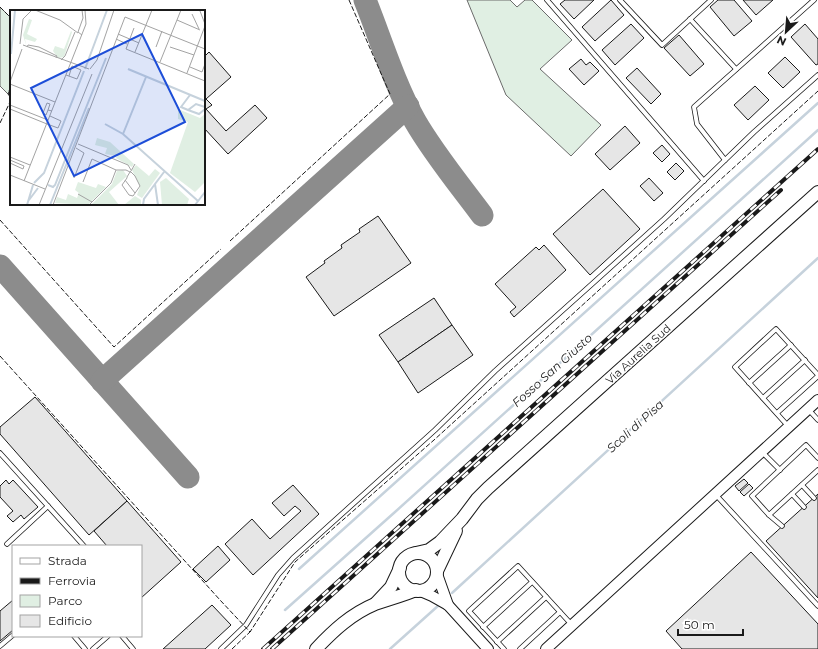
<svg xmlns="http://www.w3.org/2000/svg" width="818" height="649" font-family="Montserrat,sans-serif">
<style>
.green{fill:#e0efe3;stroke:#6a6a6a}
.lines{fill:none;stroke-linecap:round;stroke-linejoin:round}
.stream{stroke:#c6d2dc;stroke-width:2.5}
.taxiway{stroke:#8c8c8c;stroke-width:23}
.building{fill:#e6e6e6;stroke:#1a1a1a}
.service-casing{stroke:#1a1a1a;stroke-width:5.5}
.tertiary-casing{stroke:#1a1a1a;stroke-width:12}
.primary-casing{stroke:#1a1a1a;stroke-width:14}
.service{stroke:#fff;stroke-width:4}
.tertiary{stroke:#fff;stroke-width:10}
.primary{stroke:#fff;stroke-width:12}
.rail-casing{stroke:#1a1a1a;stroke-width:4}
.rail{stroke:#fff;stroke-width:2.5;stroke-dasharray:8;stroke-linecap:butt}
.fence{stroke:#1a1a1a;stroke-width:1;stroke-dasharray:5 2;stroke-linecap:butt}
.labels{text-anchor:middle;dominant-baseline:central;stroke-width:3;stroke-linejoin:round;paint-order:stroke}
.street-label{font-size:11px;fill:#1a1a1a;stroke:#fff}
.water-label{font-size:12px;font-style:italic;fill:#1a1a1a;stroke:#fff}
.inset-river{fill:none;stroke:#c6d2dc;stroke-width:2}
.inset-road{fill:none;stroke:#a3a3a3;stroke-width:1}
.view{fill:#1d4ed8;fill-opacity:0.15;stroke:#1d4ed8;stroke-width:2}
.inset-edge{fill:none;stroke:#1a1a1a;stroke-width:2}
</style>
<rect width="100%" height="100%" fill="#fff"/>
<g class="green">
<polygon points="467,0 510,0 517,7 525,0 532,0 572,40 540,69 601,125 571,156 506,95"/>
<polygon points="0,7 11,18 11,86 8,94 0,86"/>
</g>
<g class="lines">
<g class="stream">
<polyline points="299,569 818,103"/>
<polyline points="452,593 818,258"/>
<polyline points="285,610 395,512 818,130"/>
<polyline points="390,649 439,605"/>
</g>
<g class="taxiway">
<path d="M365 0C381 40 394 83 415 121 434 154 459 184 482 215"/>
<polyline points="0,266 188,477"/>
<polyline points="102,381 408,106"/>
</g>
</g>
<g class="building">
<polygon points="565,0 594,0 574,19 560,4"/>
<polygon points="611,0 624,15 595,41 582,27"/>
<polygon points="718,0 734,0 752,21 734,36 710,7"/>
<polygon points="743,0 773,0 756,15"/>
<polygon points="631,24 644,38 615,65 602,50"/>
<polygon points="805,24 818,39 818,64 816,65 791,37"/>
<polygon points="679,35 704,64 690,76 664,48"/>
<polygon points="209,52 231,77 206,99 212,105 206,109 226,131 255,105 267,118 228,154 204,128 204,57"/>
<polygon points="785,57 800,72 783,88 768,73"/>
<polygon points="581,59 586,65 590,62 599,71 584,85 569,69"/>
<polygon points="637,68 661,94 651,104 626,78"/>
<polygon points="755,86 769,100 748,120 734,105"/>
<polygon points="625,126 640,143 610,170 595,154"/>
<polygon points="662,145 670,154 662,162 653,153"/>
<polygon points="676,163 684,171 675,180 667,172"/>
<polygon points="649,178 663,193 654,201 640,186"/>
<polygon points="603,189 640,229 590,275 553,234"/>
<polygon points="378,216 411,263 334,316 306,277 325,263 324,261 342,248 341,245 360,232 359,229"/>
<polygon points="544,245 566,270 514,317 510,312 516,307 495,284 536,247 539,250"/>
<polygon points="434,298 452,325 398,362 379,335"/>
<polygon points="452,325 473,355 418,393 398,362"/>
<polygon points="35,397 127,501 89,535 0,434 0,427"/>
<polygon points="744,479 748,483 739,491 735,486"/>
<polygon points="6,480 9,484 13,480 38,507 24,519 21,515 13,522 7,516 13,511 0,497 0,486"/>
<polygon points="749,484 753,488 744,496 740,492"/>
<polygon points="293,485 319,514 253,575 225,544 252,519 270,539 301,511 295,506 284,516 272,503"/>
<polygon points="818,494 818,598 766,541"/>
<polygon points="127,501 181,562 141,598 141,546 107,546 94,531"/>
<polygon points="218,546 230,560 206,582 193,569"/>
<polygon points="751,552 818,624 818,649 682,649 666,631"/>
<polygon points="13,600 13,630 0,641 0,611"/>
<polygon points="212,605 231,625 205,649 163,649"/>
</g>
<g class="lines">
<g class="service-casing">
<g id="service">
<polyline points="547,0 704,181"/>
<polyline points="620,0 662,45 711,0"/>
<polyline points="690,19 736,69"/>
<polyline points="725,160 697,124 694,107 814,0"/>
<polyline points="749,383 791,345"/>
<polyline points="763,398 805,360"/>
<polyline points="808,409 818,420"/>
<polyline points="777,413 818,376"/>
<polyline points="788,426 735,367 776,329 818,375"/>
<polyline points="762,452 780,470"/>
<polyline points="0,453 84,546"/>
<polyline points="818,458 806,445 752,496 769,515 818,470"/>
<polyline points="802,485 814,498"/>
<polyline points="792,494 804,507"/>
<polyline points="716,495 818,606"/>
<polyline points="769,515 782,526"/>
<polyline points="7,544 48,506"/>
<polyline points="483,627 532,582"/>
<polyline points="74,636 85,649"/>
<polyline points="122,636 133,649"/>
<polyline points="497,642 546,597"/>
<polyline points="0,646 13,635"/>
<polyline points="93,649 108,636"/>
<polyline points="221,649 246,625 278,575 293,558 435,430 495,371 592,284 664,219 754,132 818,75"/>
<polyline points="504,649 469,611 518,566 572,625"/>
<polyline points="520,649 560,612"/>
</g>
</g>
<g class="tertiary-casing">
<g id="tertiary">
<polyline points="437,574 448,605"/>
<polyline points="418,590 432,596 448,605 488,649"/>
<polyline points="546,649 818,400"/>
</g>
</g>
<g class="primary-casing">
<g id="primary">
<polyline points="416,553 429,550 440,542 462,519 477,499 488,488 818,192"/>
<circle cx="418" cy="572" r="19"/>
<polyline points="437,571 456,531"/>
<polyline points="376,603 391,587 400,568"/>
<path d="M316 649C333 631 351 614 375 604 388 599 402 596 416 590"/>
</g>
</g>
<use href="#service" class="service"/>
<use href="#tertiary" class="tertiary"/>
<use href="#primary" class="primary"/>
<g class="rail-casing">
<g id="rail">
<polyline points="263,649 818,149"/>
<polyline points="272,649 781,190"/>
</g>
</g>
<use href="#rail" class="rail"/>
<g class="fence">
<polyline points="0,7 11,18"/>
<polyline points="11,86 8,94 11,98"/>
<polyline points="0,123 11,100"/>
<polyline points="0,220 114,347 221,249"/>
<polyline points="230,241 390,94 349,0"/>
<polyline points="0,356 220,600 250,632 295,562 434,440 818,91"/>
<polyline points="232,649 251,631"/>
</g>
</g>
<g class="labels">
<g class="street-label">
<text transform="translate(638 354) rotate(-42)">Via Aurelia Sud</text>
</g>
<g class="water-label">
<text transform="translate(552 370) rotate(-42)">Fosso San Giusto</text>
<text transform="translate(635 426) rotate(-42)">Scoli di Pisa</text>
</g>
</g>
<g transform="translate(10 10)">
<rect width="195" height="195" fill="#fff"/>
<path d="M19 9 22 10 17 24 27 29 25 32 15 29 16 35 13 25ZM61 21 62 22 54 47 48 48 43 41 45 36 54 39ZM168 99 190 108 195 104V172L185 182 160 163 178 112 168 109ZM87 128 100 132 124 154 122 157 106 148 107 146 95 144 97 138 85 135ZM126 155 139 166 145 159 150 163 132 188 127 185 130 177 122 160ZM113 160 117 166 99 182 109 195H81L102 174 107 161ZM156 168 179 189 177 195H152L150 172ZM68 172 86 178 88 174 96 177 78 195 45 193 47 187 56 190 58 184 67 188 69 183 65 180ZM125 186 131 190V195H114Z" fill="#e0efe3"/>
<path class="inset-river" d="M1 44 5 0M75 59 97 0M118 59 195 91M180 85 171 97 178 100 186 94 195 97M178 100 189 104 195 99M95 114 113 124 188 191M113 124 136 67M24 173 34 163 74 61M38 175 43 177 45 175 96 48M19 190 28 178M17 195 23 175M40 195 79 98M133 195 134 189 145 174M148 195 145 174 154 162M185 195 195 182"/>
<path class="inset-road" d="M25 0 50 10 68 23M190 1 195 14M182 4 189 19M167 10 190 20M124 18 116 39 195 71M108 24 129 33M72 25 68 22 73 8 72 0M106 29 117 34M10 34 13 9 22 0M13 35 79 59M17 37 18 35 29 37 47 46 46 48M146 37 152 21M160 37 184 45M125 42 142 0M51 50 55 46 65 22M150 52 171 0M180 57 192 62 195 54M80 59 87 50 104 0M177 63 195 16M56 65 67 69 71 60 62 56 59 66M0 72 12 39M0 74 45 92M0 95 38 110M0 99 37 114M38 100 36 105 33 103 37 93 40 94 38 100 42 101M37 114 48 118 51 111 40 106M68 134 118 155 121 160M0 147 20 155M0 150 14 156 13 159 0 153M106 160H116L120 162H121L125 166 130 176 123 186 119 185 112 175 117 168V167L120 162 121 161 125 154M0 165 35 179M64 168 74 143 66 138M115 170 125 183M14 171 76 14 75 0M73 172 82 149 106 160 101 173 79 195M68 184 82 192M29 195 82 64M43 195 115 7 195 39"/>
<path class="view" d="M132 24 175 112 64 166 21 78Z"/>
<rect width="195" height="195" class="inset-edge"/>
</g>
<rect x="12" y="545" width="130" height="92" fill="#ffffff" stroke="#a3a3a3"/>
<rect x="20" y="558" width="20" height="6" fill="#ffffff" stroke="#a3a3a3"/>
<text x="48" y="565" font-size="12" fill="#1a1a1a">Strada</text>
<rect x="20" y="578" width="20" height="6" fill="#1a1a1a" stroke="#a3a3a3"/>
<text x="48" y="585" font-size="12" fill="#1a1a1a">Ferrovia</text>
<rect x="20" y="595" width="20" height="12" fill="#e0efe3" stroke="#a3a3a3"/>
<text x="48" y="605" font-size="12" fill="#1a1a1a">Parco</text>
<rect x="20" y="615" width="20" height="12" fill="#e6e6e6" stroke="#a3a3a3"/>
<text x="48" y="625" font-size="12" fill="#1a1a1a">Edificio</text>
<g transform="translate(786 32) rotate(206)" stroke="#ffffff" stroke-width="3" paint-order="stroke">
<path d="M0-3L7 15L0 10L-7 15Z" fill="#1a1a1a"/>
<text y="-6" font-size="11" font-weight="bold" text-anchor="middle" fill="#1a1a1a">N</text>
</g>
<path d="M678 629v6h65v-6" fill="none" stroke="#1a1a1a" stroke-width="2"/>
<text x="684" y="629" font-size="12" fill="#1a1a1a" stroke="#ffffff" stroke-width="3" paint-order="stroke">50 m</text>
</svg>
